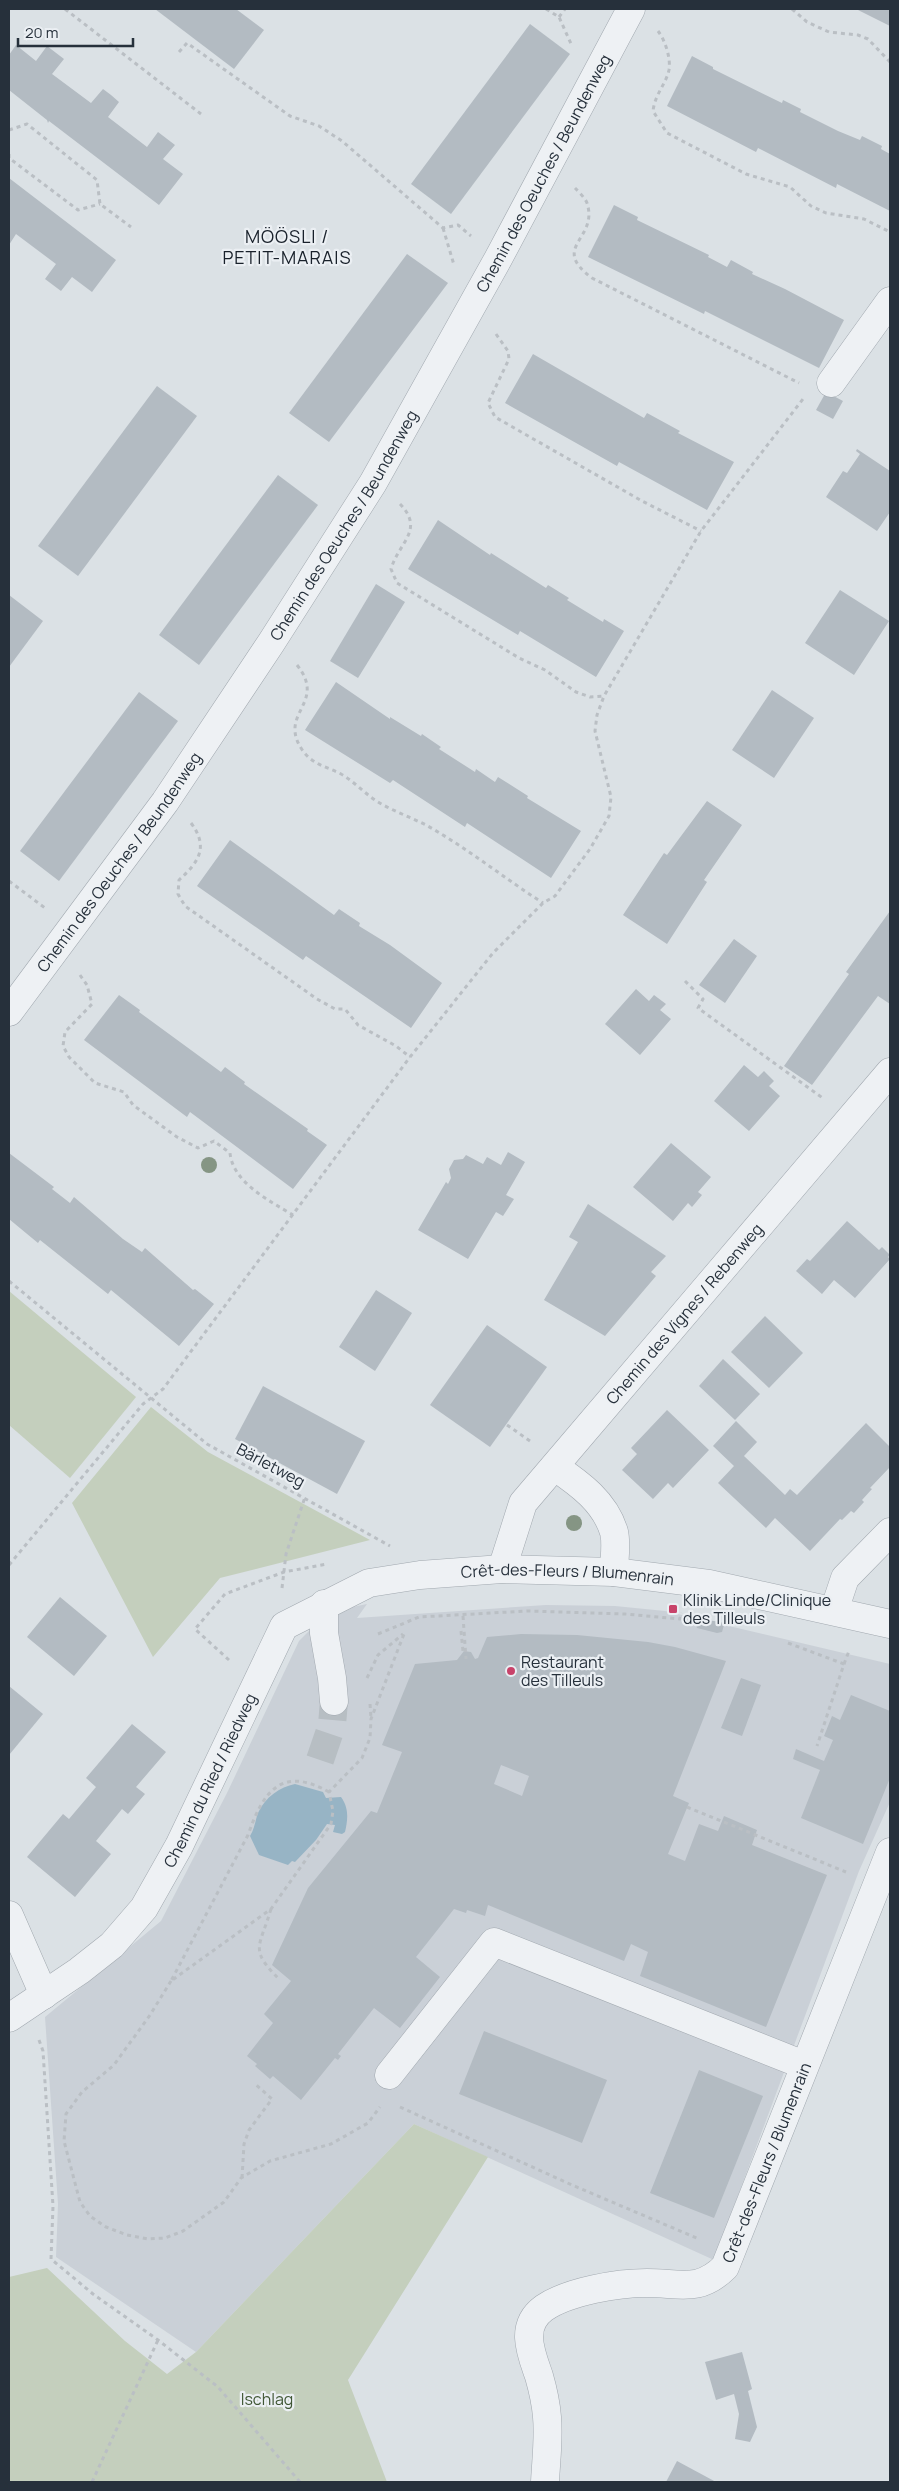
<svg xmlns="http://www.w3.org/2000/svg" width="899" height="2491" font-family="Manrope,sans-serif">
<style>
.built{fill:#cad0d7}
.green{fill:#c4cfbd}
.water{fill:#97b4c5}
.building{fill:#b3bbc2;fill-rule:evenodd}
.lines{fill:none;stroke-linecap:round;stroke-linejoin:round}
.minor-tunnel{stroke:#b7bec3;stroke-width:28;stroke-dasharray:28 14;stroke-linecap:butt}
.minor-casing{stroke:#a1a8af;stroke-width:29}
.path{stroke:#babfc4;stroke-width:3;stroke-dasharray:4 4;stroke-linecap:butt}
.minor{stroke:#eef1f4;stroke-width:28}
.tree{fill:#859584}
.poi-dot{fill:#c8436a;stroke:#ebeff3;stroke-width:2}
.labels{text-anchor:middle;dominant-baseline:central;stroke-width:4.5;stroke-linejoin:round;paint-order:stroke}
.street-label{font-size:16px;fill:#26303b;stroke:#ebeff3}
.poi-label{font-size:16px;fill:#26303b;stroke:#ebeff3;text-anchor:start}
.park-label{font-size:16px;fill:#3f5634;stroke:#ebeff3}
.neighbourhood-label{font-size:18px;letter-spacing:1px;fill:#19212b;stroke:#ebeff3}
</style>
<rect width="100%" height="100%" fill="#dbe1e5"/>
<polygon class="built" points="367,1604 357,1618 546,1605 615,1606 665,1611 890,1664 890,1802 859,1871 714,2260 414,2124 196,2352 56,2257 58,2204 45,2017 161,1921 227,1793 299,1641 315,1625 343,1609"/>
<g class="green">
<polygon points="9,1291 136,1397 70,1478 9,1425"/>
<polygon points="151,1407 208,1452 370,1540 220,1578 153,1657 72,1503"/>
<polygon points="414,2124 488,2157 348,2380 387,2482 9,2482 9,2277 47,2268 125,2341 167,2374 196,2352"/>
</g>
<path class="water" d="M295 1784 323 1792 326 1798 341 1797C349 1808 348 1819 345 1832L342 1834 333 1832 335 1825 327 1824 316 1840 295 1862 292 1861 288 1865 259 1855 250 1836C255 1828 255 1821 258 1813 265 1797 280 1787 295 1784Z"/>
<g class="building">
<polygon points="155,9 236,9 264,30 234,69"/>
<polygon points="856,9 890,9 890,26"/>
<polygon points="530,24 570,54 451,214 411,184"/>
<polygon points="16,45 36,61 47,46 64,59 52,74 91,103 103,89 111,95 119,102 108,117 147,147 158,132 175,145 163,159 183,174 159,205 49,121 48,123 47,120 9,90 9,55"/>
<polygon points="692,56 713,67 713,69 782,103 783,100 801,109 800,112 838,131 860,140 862,136 882,146 881,149 890,154 890,211 837,184 836,188 758,148 756,152 667,106"/>
<polygon points="9,178 116,260 92,292 72,277 61,291 45,279 56,264 16,234 9,245"/>
<polygon points="614,205 638,217 637,220 709,255 708,257 727,267 731,260 753,272 752,274 785,289 844,320 819,368 705,311 704,314 588,257"/>
<polygon points="407,254 448,283 329,442 289,413"/>
<polygon points="533,354 644,418 647,413 680,431 678,433 734,462 707,510 619,462 617,466 505,403"/>
<polygon points="157,386 197,416 78,576 38,546"/>
<polygon points="826,392 843,401 833,419 816,410"/>
<polygon points="857,449 890,471 890,512 877,531 826,497 843,471 847,473 860,454 856,451"/>
<polygon points="278,475 318,505 199,665 159,635"/>
<polygon points="438,520 490,555 491,553 546,588 548,585 569,598 567,600 603,622 604,619 624,631 596,677 520,631 518,635 408,569"/>
<polygon points="376,584 405,602 358,678 330,661"/>
<polygon points="840,590 889,621 854,675 805,643"/>
<polygon points="9,595 43,621 9,667"/>
<polygon points="336,682 390,719 390,717 421,736 422,734 441,747 439,749 475,772 476,769 495,782 498,777 528,796 527,798 581,831 551,878 467,823 465,827 393,780 390,783 305,730"/>
<polygon points="772,690 814,718 774,778 732,750"/>
<polygon points="139,692 178,721 59,881 20,851"/>
<polygon points="707,801 742,825 704,880 707,882 667,944 623,915 664,853 667,855"/>
<polygon points="230,840 334,915 339,909 360,923 359,926 390,945 442,983 411,1028 306,956 303,960 197,886"/>
<polygon points="890,911 890,1004 878,996 812,1085 784,1066 849,974 846,972"/>
<polygon points="734,939 757,956 725,1003 699,985"/>
<polygon points="636,989 649,1001 654,995 666,1004 660,1010 671,1019 640,1055 605,1024"/>
<polygon points="119,995 140,1010 139,1012 221,1072 225,1067 245,1082 244,1084 308,1129 307,1131 327,1145 293,1189 190,1112 187,1117 84,1040"/>
<polygon points="744,1065 758,1077 764,1071 774,1081 769,1086 780,1096 749,1131 714,1101"/>
<polygon points="671,1143 711,1177 698,1192 702,1195 692,1207 688,1203 673,1221 633,1187"/>
<polygon points="508,1152 525,1162 506,1195 514,1199 503,1216 496,1212 468,1259 418,1230 446,1182 448,1184 451,1178 449,1169 454,1160 463,1159 466,1155 483,1164 487,1157 501,1165"/>
<polygon points="9,1153 54,1187 52,1189 70,1203 74,1197 123,1239 142,1252 145,1248 193,1290 195,1289 214,1304 179,1346 111,1290 108,1294 40,1240 38,1243 9,1219"/>
<polygon points="588,1204 666,1256 651,1272 656,1276 605,1336 544,1300 578,1242 569,1237"/>
<polygon points="847,1221 879,1250 882,1247 890,1255 888,1257 890,1259 855,1298 834,1280 822,1294 796,1271 807,1259 810,1261"/>
<polygon points="376,1290 412,1313 375,1371 339,1347"/>
<polygon points="765,1316 803,1353 769,1388 731,1352"/>
<polygon points="487,1325 547,1367 490,1447 430,1405"/>
<polygon points="723,1359 760,1394 735,1420 699,1386"/>
<polygon points="263,1386 365,1441 337,1494 235,1439"/>
<polygon points="667,1410 709,1450 673,1488 668,1483 653,1499 622,1470 637,1454 631,1448"/>
<polygon points="736,1421 757,1442 744,1456 785,1495 790,1489 797,1495 866,1423 890,1447 890,1467 870,1488 872,1489 862,1500 864,1502 854,1513 851,1511 842,1520 840,1519 810,1551 775,1518 766,1528 718,1483 734,1466 713,1446"/>
<polygon points="60,1597 107,1636 74,1676 27,1637"/>
<polygon points="699,1619 721,1622 724,1625 722,1632 717,1633 697,1628 695,1622"/>
<path d="M521 1634 577 1635 648 1642 675 1647 726 1661 673 1796 689 1803 668 1854 685 1861 699 1824 718 1831 724 1816 757 1830 752 1845 827 1875 766 2027 640 1976 648 1952 631 1944 624 1961 488 1905 485 1916 467 1910 466 1913 454 1909 416 1957 440 1977 400 2028 374 2008 338 2054 341 2056 338 2060 335 2058 301 2100 273 2076 270 2079 255 2066 257 2064 247 2056 273 2023 264 2014 291 1981 272 1965 308 1888 371 1811 377 1813 402 1752 382 1745 415 1664 457 1660 464 1651 471 1652 475 1659 478 1658 487 1637ZM501 1765 529 1776 522 1796 494 1784Z"/>
<polygon points="741,1678 761,1685 742,1736 721,1728"/>
<polygon points="9,1686 43,1714 9,1755"/>
<polygon points="851,1695 890,1711 890,1778 863,1844 801,1818 820,1770 793,1759 796,1749 824,1761 833,1740 824,1736 832,1716 840,1720"/>
<polygon points="132,1724 166,1752 136,1787 145,1794 128,1814 122,1809 96,1841 111,1854 75,1897 27,1857 63,1814 69,1819 96,1787 86,1778"/>
<polygon points="484,2031 607,2080 582,2143 459,2094"/>
<polygon points="699,2070 763,2096 714,2218 650,2193"/>
<polygon points="742,2352 752,2389 748,2391 757,2427 750,2442 735,2439 739,2414 734,2394 716,2400 705,2362"/>
<polygon points="677,2461 716,2482 666,2482"/>
</g>
<g class="lines">
<polyline class="minor-tunnel" points="320,1760 332,1725 334,1701"/>
<g class="minor-casing">
<g id="minor">
<polyline points="831,383 890,301"/>
<path id="s1" d="M9 1012 165 802 271 643 373 483 498 259 631 9"/>
<path d="M555 1467C580 1484 605 1502 614 1532 617 1544 614 1560 614 1572"/>
<path id="s2" d="M502 1569 523 1503 890 1072"/>
<polyline points="324,1604 324,1633 332,1678 334,1701"/>
<polyline points="834,1611 845,1578 890,1532"/>
<polyline points="9,1915 44,1995"/>
<path id="s3" d="M9 2018 79 1971 112 1945 144 1908 179 1846 284 1626 369 1583 420 1575 502 1569 614 1572 709 1584 890 1624"/>
<polyline points="389,2075 494,1942 804,2065"/>
<path id="s4" d="M545 2482C546 2461 549 2438 547 2417 546 2404 543 2390 539 2376 531 2353 519 2326 544 2308 569 2291 618 2283 647 2283 680 2283 699 2293 725 2267L890 1852"/>
</g>
</g>
<g class="path">
<polyline points="65,9 201,114"/>
<polyline points="546,9 559,17 572,46"/>
<polyline points="792,9 807,22 829,32 858,35 868,39 890,62"/>
<polyline points="559,17 565,9"/>
<path d="M658 31C665 40 671 58 669 70 666 84 655 94 653 111L667 133 746 174 790 187 811 206 826 213 864 219 890 232"/>
<polyline points="179,52 187,43 290,116 319,126 342,141 443,228 458,225 471,236"/>
<polyline points="9,130 27,124 97,180 100,204 131,227"/>
<polyline points="9,154 9,158 78,210 100,204"/>
<path d="M575 188C579 192 585 198 587 203 599 240 549 246 592 278L799 383"/>
<polyline points="443,228 454,265"/>
<polyline points="496,334 508,351 509,359 488,403 495,417 642,501 701,531"/>
<path d="M400 504C425 530 399 542 391 569L397 583 519 658 545 670 576 692 590 697 604 696"/>
<path d="M297 665C328 704 276 713 303 751 313 765 328 767 341 774 355 782 365 794 378 802 393 811 410 817 426 825 467 848 504 878 543 903"/>
<path d="M191 823C209 847 199 862 179 880L178 894 185 906 317 999 335 1009H345L358 1025 396 1046 410 1057"/>
<polyline points="9,881 45,908"/>
<path d="M80 975 87 985 92 1004 65 1032 63 1046 69 1057 95 1083 124 1092 133 1105 177 1137 198 1148 214 1141 230 1153C233 1183 270 1201 293 1215"/>
<polyline points="685,981 703,999 698,1008 824,1099"/>
<polyline points="9,1281 207,1444 390,1546"/>
<polyline points="507,1425 530,1441"/>
<polyline points="9,1565 143,1404 163,1389 410,1057 493,953 543,903 555,896 590,849 609,816 611,797 595,731 597,715 604,696 701,531 803,399"/>
<polyline points="282,1588 286,1554 305,1497"/>
<polyline points="463,1616 466,1659"/>
<polyline points="461,1631 463,1651"/>
<polyline points="378,1634 419,1617 527,1611 625,1614 680,1619 682,1613"/>
<polyline points="788,1643 844,1664 817,1746"/>
<polyline points="229,1660 195,1629 225,1594 284,1572 327,1564"/>
<polyline points="844,1664 849,1651"/>
<polyline points="367,1678 378,1655 403,1634"/>
<polyline points="370,1704 371,1718"/>
<path d="M329 1792C281 1765 263 1792 248 1835L171 1981 271 1909 331 1824 333 1811 329 1792 362 1758 370 1738 371 1719 404 1634"/>
<polyline points="687,1807 846,1872"/>
<path d="M271 1909C259 1949 249 1949 280 1980"/>
<polyline points="171,1981 150,2015 114,2065 82,2092 66,2114 64,2141 80,2202 90,2216 106,2227 127,2235 148,2239 165,2238 183,2231 224,2202 241,2178 270,2161 331,2144 368,2123 380,2107"/>
<polyline points="39,2040 43,2051 53,2206 51,2259 93,2294 158,2340 218,2387 300,2482"/>
<polyline points="400,2107 572,2185 699,2239"/>
<polyline points="242,2178 244,2144 249,2130 272,2099 254,2083"/>
<polyline points="92,2482 158,2340"/>
</g>
<use href="#minor" class="minor"/>
</g>
<g class="tree">
<circle cx="209" cy="1165" r="8"/>
<circle cx="574" cy="1523" r="8"/>
</g>
<g class="poi-dot">
<rect x="668" y="1604" width="10" height="10" rx="2.5"/>
<circle cx="511" cy="1671" r="5"/>
</g>
<g class="labels">
<g class="street-label">
<text stroke="none"><textPath href="#s1" startOffset="996">Chemin des Oeuches / Beundenweg</textPath></text>
<text stroke="none"><textPath href="#s1" startOffset="591">Chemin des Oeuches / Beundenweg</textPath></text>
<text stroke="none"><textPath href="#s1" startOffset="186">Chemin des Oeuches / Beundenweg</textPath></text>
<text stroke="none"><textPath href="#s2" startOffset="318">Chemin des Vignes / Rebenweg</textPath></text>
<text transform="translate(271 1465) rotate(28)">Bärletweg</text>
<text stroke="none"><textPath href="#s3" startOffset="785">Crêt-des-Fleurs / Blumenrain</textPath></text>
<text stroke="none"><textPath href="#s3" startOffset="319">Chemin du Ried / Riedweg</textPath></text>
<text stroke="none"><textPath href="#s4" startOffset="484">Crêt-des-Fleurs / Blumenrain</textPath></text>
</g>
<g class="poi-label">
<text x="683" y="1600">Klinik Linde/Clinique<tspan x="683" dy="18">des Tilleuls</tspan></text>
<text x="521" y="1662">Restaurant<tspan x="521" dy="18">des Tilleuls</tspan></text>
</g>
<g class="park-label">
<text x="267" y="2399">Ischlag</text>
</g>
<g class="neighbourhood-label">
<text x="287" y="236">MÖÖSLI /<tspan x="287" dy="21">PETIT-MARAIS</tspan></text>
</g>
</g>
<rect width="899" height="2491" fill="none" stroke="#26303b" stroke-width="20"/>
<path d="M18 38v8h115v-8" fill="none" stroke="#26303b" stroke-width="2.5"/>
<text x="25" y="38" font-size="15" fill="#26303b" stroke="#ebeff3" stroke-width="4" paint-order="stroke">20 m</text>
</svg>
